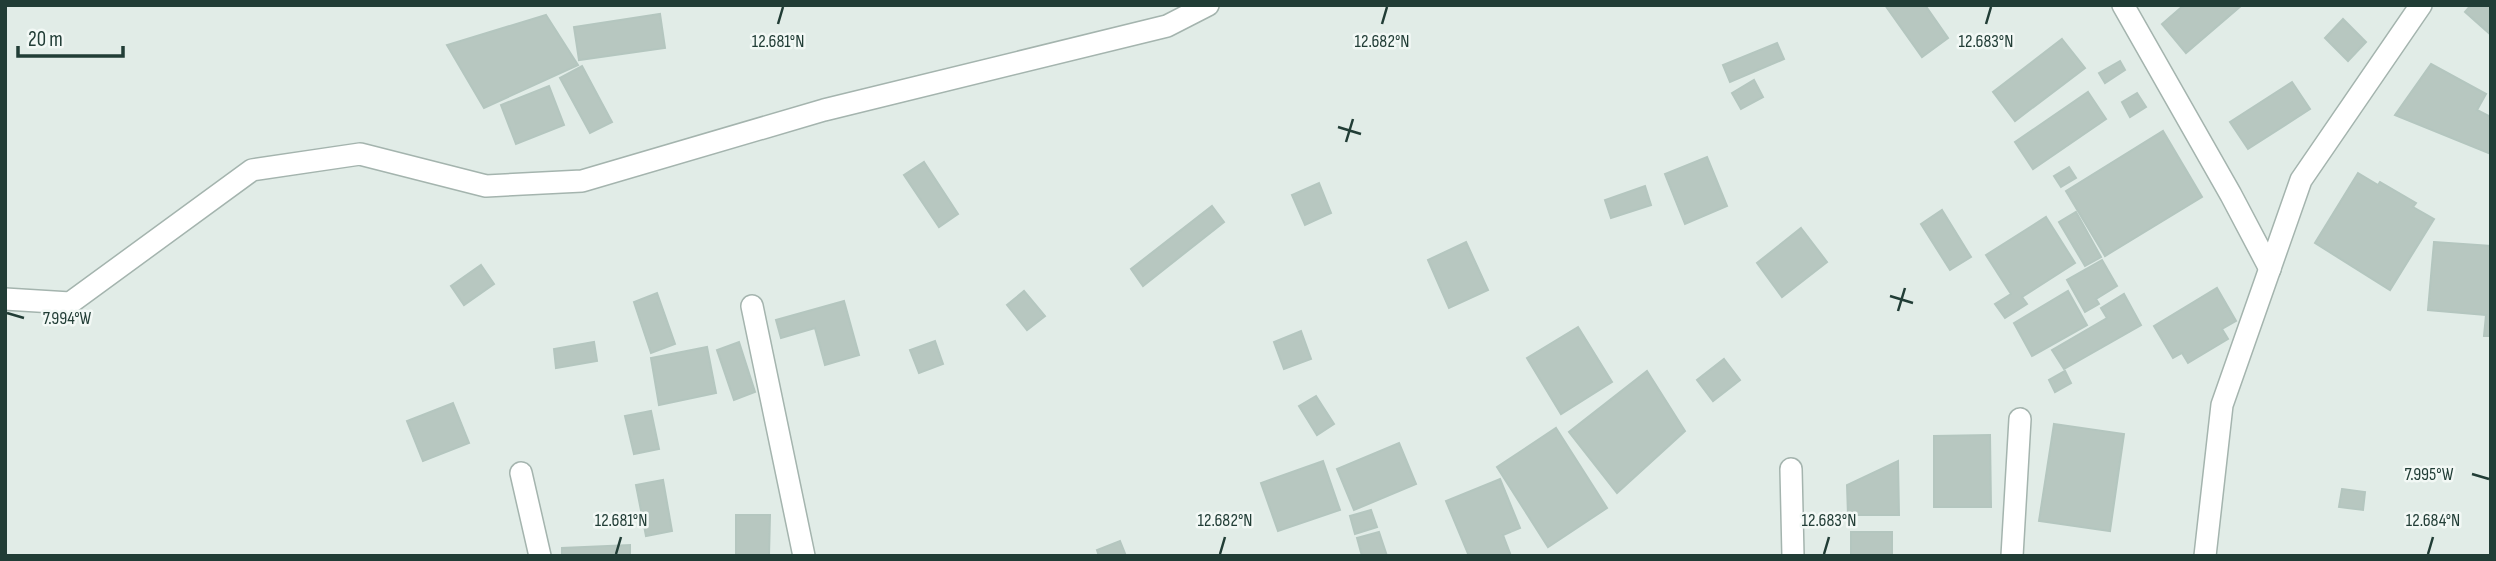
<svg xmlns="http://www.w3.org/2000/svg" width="2496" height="561" font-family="'Sofia Sans Condensed',sans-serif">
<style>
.building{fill:#b7c7c0;stroke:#b4c6bf;stroke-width:2}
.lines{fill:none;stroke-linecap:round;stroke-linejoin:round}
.street-casing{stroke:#a4b4ae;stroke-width:24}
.street{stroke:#fff;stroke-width:21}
.ticks{fill:none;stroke:#213d36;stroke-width:2.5}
.ticks-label{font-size:18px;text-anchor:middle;fill:#213d36;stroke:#f2f8f5;stroke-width:5;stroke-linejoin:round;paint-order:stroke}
</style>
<rect width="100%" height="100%" fill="#e1ece7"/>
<g class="building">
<polygon points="1885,5 1925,5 1948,38 1922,57"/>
<polygon points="2184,5 2242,5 2186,53 2162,24"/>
<polygon points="2471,5 2491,5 2491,35 2465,12"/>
<polygon points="660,14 665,48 579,60 574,27"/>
<polygon points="546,15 578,65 484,108 447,45"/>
<polygon points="2343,19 2366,42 2348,61 2325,38"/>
<polygon points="2062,39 2085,68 2015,121 1993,92"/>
<polygon points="1777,43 1784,59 1730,82 1723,65"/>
<polygon points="2120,61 2125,70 2105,83 2099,73"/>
<polygon points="2431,64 2486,94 2477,110 2491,117 2491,154 2395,115"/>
<polygon points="582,66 612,122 590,133 560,78"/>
<polygon points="1754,80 1763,97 1741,109 1732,93"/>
<polygon points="2292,82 2310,109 2248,149 2230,122"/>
<polygon points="549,86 564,125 516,144 501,105"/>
<polygon points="2088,92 2106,119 2033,169 2015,142"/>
<polygon points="2137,93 2146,107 2130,117 2122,102"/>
<polygon points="2163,131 2202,197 2105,256 2066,191"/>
<polygon points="1707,157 1727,206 1685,224 1665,174"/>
<polygon points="924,162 958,214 939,227 904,175"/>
<polygon points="2069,167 2076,178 2061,187 2054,176"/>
<polygon points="2358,173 2378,185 2380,182 2416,203 2413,207 2434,219 2390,290 2315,243"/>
<polygon points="1319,183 1331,213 1305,225 1292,195"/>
<polygon points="1645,186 1651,205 1611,218 1605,200"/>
<polygon points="1212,206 1224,222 1143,286 1131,269"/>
<polygon points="1942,210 1971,257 1950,270 1921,224"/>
<polygon points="2076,212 2101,257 2085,266 2059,222"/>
<polygon points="2046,217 2075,263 2022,297 2027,304 2005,318 1995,304 2011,294 1986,255"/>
<polygon points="1801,228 1827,262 1782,297 1757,263"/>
<polygon points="1466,242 1488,290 1449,308 1428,260"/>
<polygon points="2434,242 2491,246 2491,336 2484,336 2486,315 2428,310"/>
<polygon points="2102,260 2117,286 2096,299 2099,304 2085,312 2067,280"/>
<polygon points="481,265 494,284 464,305 451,286"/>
<polygon points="2217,288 2236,321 2222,329 2228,339 2188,363 2182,353 2173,358 2154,326"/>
<polygon points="1024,291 1045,316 1027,330 1007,305"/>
<polygon points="2068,291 2087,325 2032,356 2014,323"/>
<polygon points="657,293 675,344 651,353 634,302"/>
<polygon points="2124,294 2141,325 2064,369 2052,350 2107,318 2101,308"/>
<polygon points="844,301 859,355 825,365 815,328 781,338 776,320"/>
<polygon points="1578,327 1612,382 1561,414 1527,358"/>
<polygon points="1301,331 1311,359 1284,369 1274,342"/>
<polygon points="935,341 943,364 919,373 910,350"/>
<polygon points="594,342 597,361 556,368 554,349"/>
<polygon points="739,342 755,392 734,400 717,350"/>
<polygon points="707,347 716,393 659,405 651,358"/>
<polygon points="1724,359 1740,380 1713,401 1697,380"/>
<polygon points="1647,371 1685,431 1617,493 1569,432"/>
<polygon points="2065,371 2071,383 2055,392 2049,380"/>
<polygon points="1316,396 1334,424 1317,435 1299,406"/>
<polygon points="453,403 469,443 423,461 407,421"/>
<polygon points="651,411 659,449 634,454 625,416"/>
<polygon points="2054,424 2124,434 2110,531 2039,521"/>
<polygon points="1556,428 1607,508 1548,547 1497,467"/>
<polygon points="1990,435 1991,507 1934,507 1934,436"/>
<polygon points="1399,443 1416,484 1354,510 1337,469"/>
<polygon points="1323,461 1340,510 1278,531 1261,483"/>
<polygon points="1898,461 1899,515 1848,515 1847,485"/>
<polygon points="1500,479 1520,528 1503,535 1511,556 1469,556 1446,501"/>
<polygon points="663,480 672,531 646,536 636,485"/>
<polygon points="2342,489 2365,492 2363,510 2339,507"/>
<polygon points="1371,510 1377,527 1355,534 1350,516"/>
<polygon points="736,515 770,515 769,556 736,556"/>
<polygon points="1379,532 1387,556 1362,556 1357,538"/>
<rect x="1851" y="532" width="41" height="24"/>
<polygon points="1120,541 1126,556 1099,556 1097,550"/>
<polygon points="630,545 630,556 562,556 562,548"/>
</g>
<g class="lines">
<g class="street-casing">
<g id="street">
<polyline points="2123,5 2231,195 2270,269"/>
<polyline points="5,299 70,303 252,170 360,154 486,186 582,181 824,110 1167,26 1208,5"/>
<polyline points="752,306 804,556"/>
<polyline points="1791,469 1793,556"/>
<polyline points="521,473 540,556"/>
<polyline points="2012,556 2020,419"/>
<polyline points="2205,556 2222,405 2301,180 2421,5"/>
</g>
</g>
<use href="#street" class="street"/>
</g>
<path class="ticks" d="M778 24 783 7M1382 24 1387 7M1986 24 1991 7M1338 127 1361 134M1346 142 1353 119M1890 296 1913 303M1898 311 1905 288M7 313 24 318M2472 474 2489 479M616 554 621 537M1220 554 1225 537M1824 554 1829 537M2428 554 2433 537"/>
<g class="ticks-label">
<text x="778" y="47">12.681°N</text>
<text x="1382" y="47">12.682°N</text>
<text x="1986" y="47">12.683°N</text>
<text x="67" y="324">7.994°W</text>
<text x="2429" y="480">7.995°W</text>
<text x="621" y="526">12.681°N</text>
<text x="1225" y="526">12.682°N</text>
<text x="1829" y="526">12.683°N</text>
<text x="2433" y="526">12.684°N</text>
</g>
<rect width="2496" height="561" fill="none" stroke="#213d36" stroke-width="14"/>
<path d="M18 46v10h105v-10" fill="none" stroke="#213d36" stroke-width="3.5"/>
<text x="28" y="46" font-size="21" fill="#213d36" stroke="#f2f8f5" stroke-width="5" paint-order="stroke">20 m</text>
</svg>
